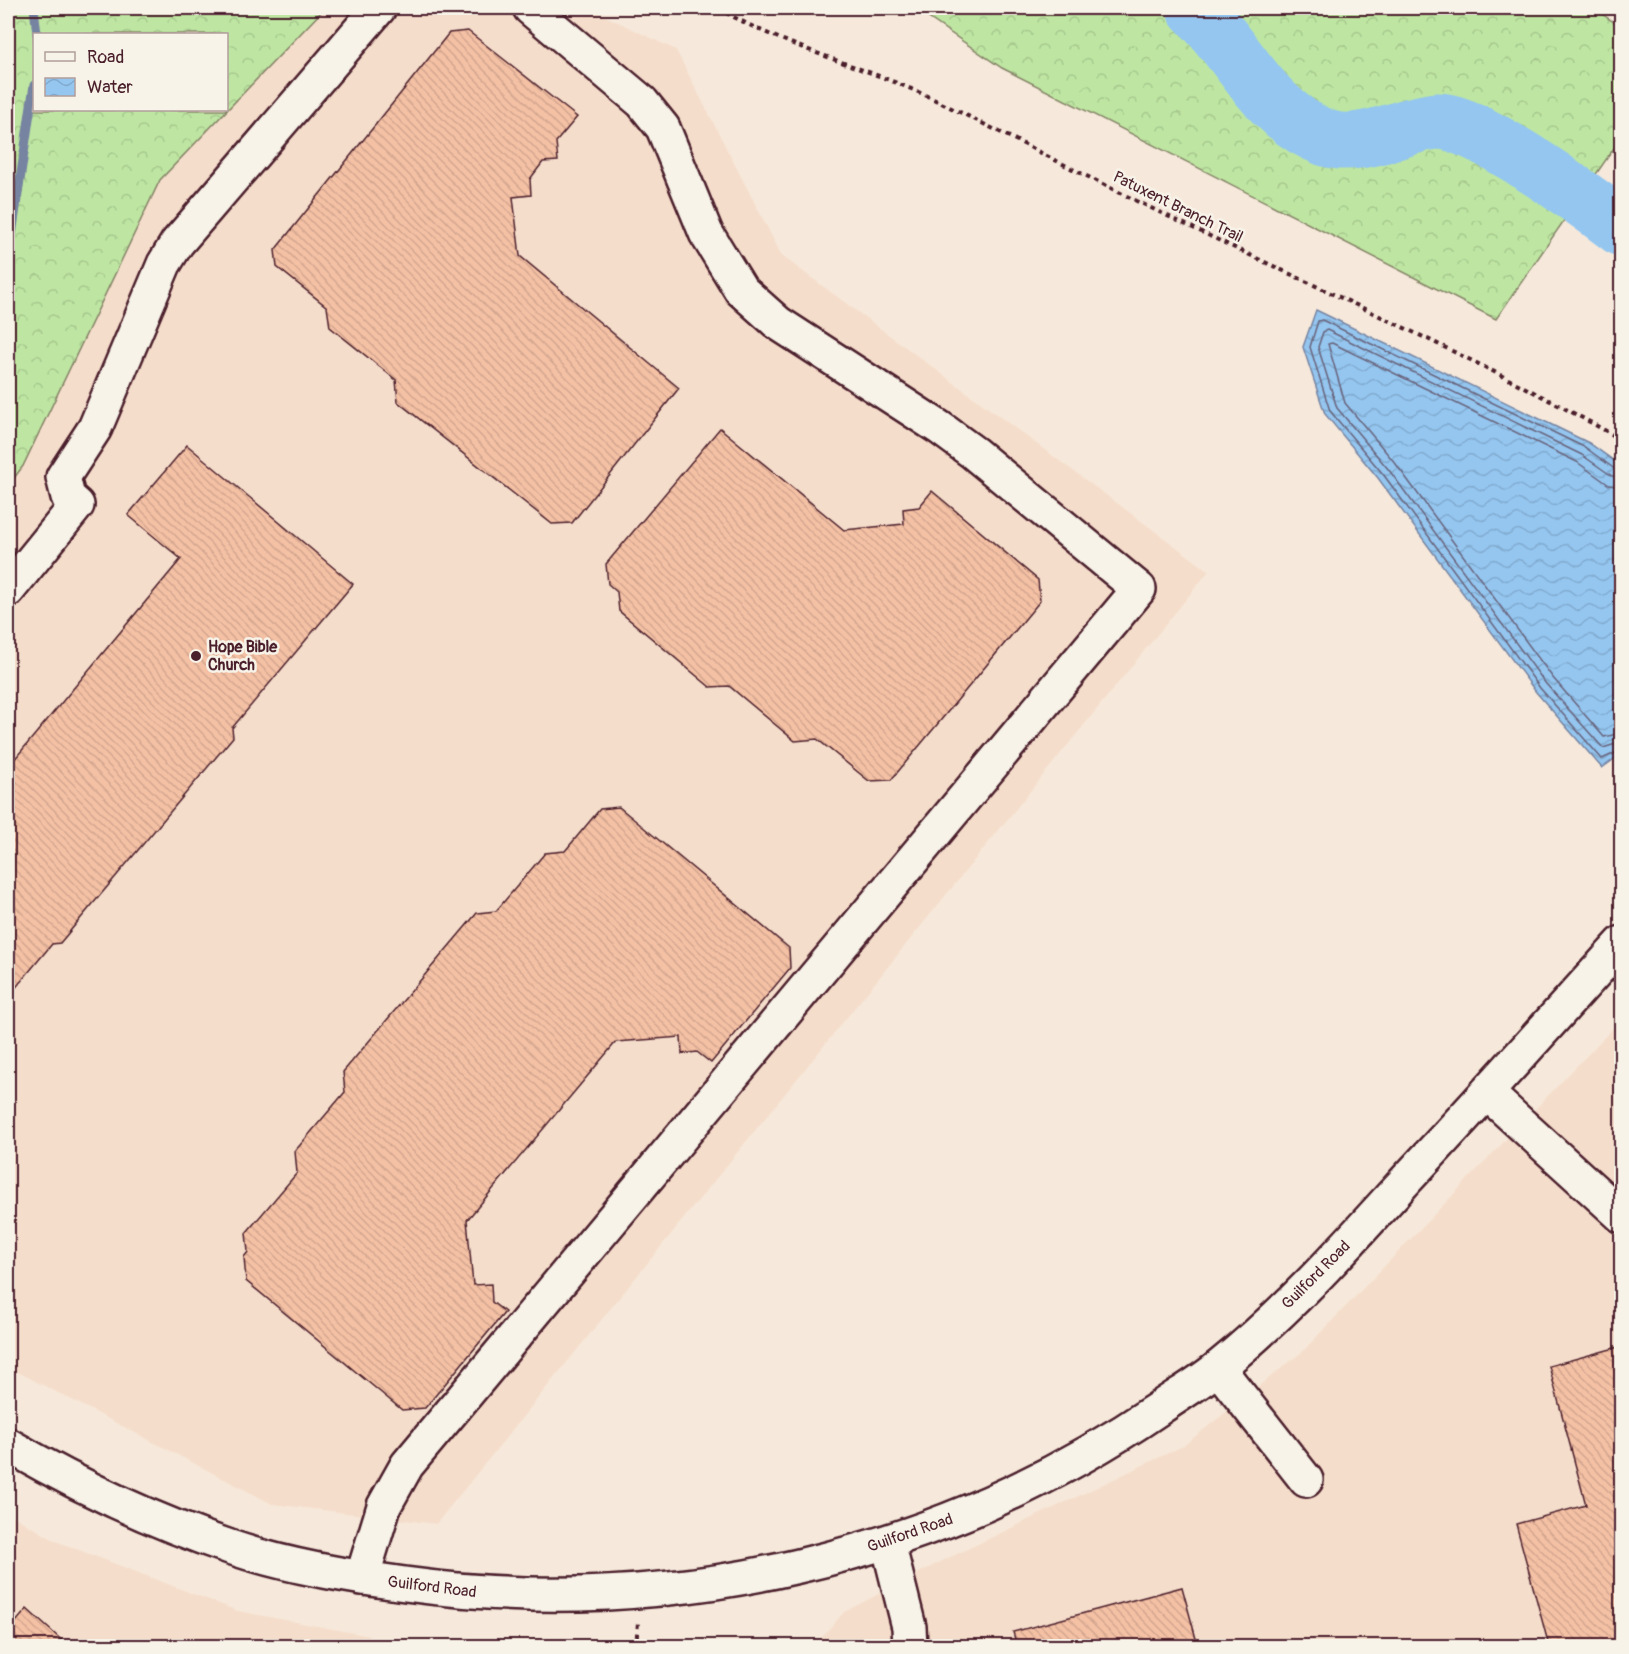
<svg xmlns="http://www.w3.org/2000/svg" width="1629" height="1654" font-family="Pangolin,sans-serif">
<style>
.built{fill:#f5ddcb}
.forest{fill:url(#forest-crowns);stroke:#848266;stroke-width:1.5;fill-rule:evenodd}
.water{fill:url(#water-waves);stroke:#7683a1;stroke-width:1.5}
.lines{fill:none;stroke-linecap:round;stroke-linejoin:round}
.shore{stroke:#68627a;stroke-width:1.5}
.stream{stroke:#7683a1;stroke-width:9}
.river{stroke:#94c6f0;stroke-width:57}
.building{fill:url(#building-back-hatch);stroke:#4a1f2b;stroke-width:1.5}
.minor-casing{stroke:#4a1f2b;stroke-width:38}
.path{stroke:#4a1f2b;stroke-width:4;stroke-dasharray:4.5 4.5;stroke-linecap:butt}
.minor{stroke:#f7f3e8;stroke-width:33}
.poi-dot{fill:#4a1f2b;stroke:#f7f3e8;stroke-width:2}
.labels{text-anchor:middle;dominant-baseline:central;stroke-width:5;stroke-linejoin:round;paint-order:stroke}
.street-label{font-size:16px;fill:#4a1f2b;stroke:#f7f3e8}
.poi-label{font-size:16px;font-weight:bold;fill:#4a1f2b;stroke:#f7f3e8;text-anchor:start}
</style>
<defs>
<pattern id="forest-crowns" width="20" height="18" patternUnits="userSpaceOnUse" patternTransform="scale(1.5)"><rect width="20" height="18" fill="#bee6a2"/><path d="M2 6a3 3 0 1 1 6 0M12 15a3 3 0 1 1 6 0" fill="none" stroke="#a5c58c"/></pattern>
<pattern id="water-waves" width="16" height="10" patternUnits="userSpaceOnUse" patternTransform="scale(1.5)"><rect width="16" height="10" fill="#94c6f0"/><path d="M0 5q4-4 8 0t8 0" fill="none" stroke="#81aace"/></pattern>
<pattern id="building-back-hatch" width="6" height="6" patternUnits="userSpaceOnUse" patternTransform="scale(1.5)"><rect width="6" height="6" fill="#f4c1a5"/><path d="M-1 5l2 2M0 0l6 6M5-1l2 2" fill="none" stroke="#d3a58e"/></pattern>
</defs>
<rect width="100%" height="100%" fill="#f6e9db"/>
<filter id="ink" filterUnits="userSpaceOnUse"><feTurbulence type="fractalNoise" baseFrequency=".0167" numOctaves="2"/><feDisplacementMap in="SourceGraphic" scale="12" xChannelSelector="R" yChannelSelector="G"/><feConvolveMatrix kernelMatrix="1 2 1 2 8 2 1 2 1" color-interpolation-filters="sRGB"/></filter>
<g filter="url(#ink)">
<g class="built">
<polygon points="325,8 589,8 676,50 782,256 1209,571 436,1524 272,1504 8,1367 8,486 23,466 160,180"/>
<polygon points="1615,1026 1621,1031 1621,1646 814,1646 844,1612 942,1561 1183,1446 1302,1352"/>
<polygon points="8,1513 56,1541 238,1611 370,1636 360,1646 8,1646"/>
</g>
<g class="forest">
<path d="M8 8H325L160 180 23 466 8 486ZM34 34H226V110H34Z"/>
<polygon points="914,8 1593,8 1621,27 1621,138 1496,319 1002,68"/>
</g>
<polygon class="water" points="1316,310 1589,443 1621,466 1621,754 1602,768 1536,692 1378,478 1325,414 1303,347"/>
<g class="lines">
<g class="shore">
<polyline points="1622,471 1616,470 1586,448 1322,320 1318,321 1310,347 1330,411 1383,474 1540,688 1602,759 1622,750"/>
<polyline points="1622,478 1612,476 1582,455 1327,330 1323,332 1318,347 1337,408 1389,470 1546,684 1603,748 1622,742"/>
<polyline points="1622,487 1609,485 1577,462 1332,343 1328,344 1345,403 1396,464 1553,678 1604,737 1622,733"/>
</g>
<g class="stream">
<polyline points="34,8 37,34"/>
<polyline points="8,262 34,85"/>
</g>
<path class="river" d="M1195 8C1238 49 1266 117 1326 138 1361 150 1402 124 1437 121 1475 119 1589 203 1622 228"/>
</g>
<g class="building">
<polygon points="468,31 577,117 556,142 558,161 543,162 530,179 531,195 513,197 520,256 679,388 572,523 552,524 398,402 396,380 330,327 327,307 277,267 275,250 449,33"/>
<polygon points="720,428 844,530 904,524 903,509 919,507 932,491 1038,580 1040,601 891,780 869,781 817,739 795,741 729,686 710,687 619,611 617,592 608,584 606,564"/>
<polygon points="187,445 353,584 232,728 233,737 60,943 52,944 8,997 8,767 181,559 128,515"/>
<polygon points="619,807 789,948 790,968 711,1063 697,1052 682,1054 681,1037 616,1042 467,1220 473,1285 491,1284 492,1302 505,1312 425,1408 402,1410 246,1281 244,1257 248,1252 246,1233 297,1173 295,1151 345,1092 343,1072 477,913 496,911 545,853 565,851 600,809"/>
<polygon points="1622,1346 1622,1646 1549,1646 1516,1524 1586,1505 1549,1366"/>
<polygon points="1182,1587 1198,1646 1017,1646 1013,1632"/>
<polygon points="27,1609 68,1646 8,1646 8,1631"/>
</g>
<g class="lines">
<g class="minor-casing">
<g id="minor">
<polyline points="8,590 77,505 68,497 63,477 95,428 164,264 177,243 379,8"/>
<polyline points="1487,1093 1622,1216"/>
<polyline points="1218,1368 1306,1480"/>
<path d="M8 1445C79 1486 152 1521 230 1547 286 1566 346 1576 405 1584 668 1620 938 1559 1158 1409 1178 1395 1201 1382 1220 1366 1288 1311 1347 1245 1406 1180 1479 1102 1550 1022 1622 943"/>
<polyline points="888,1543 909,1627 910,1646"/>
<polyline points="362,1578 384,1506 407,1465 1139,589 974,453 940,428 778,323 741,290 706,233 663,128 642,102 530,8"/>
</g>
</g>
<g class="path">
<path d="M718 8C783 47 858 64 927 96 1016 139 1103 186 1193 228 1337 297 1483 361 1622 440"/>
<polyline points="636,1646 638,1622"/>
</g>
<use href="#minor" class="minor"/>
</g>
</g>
<circle class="poi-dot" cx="196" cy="656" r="6"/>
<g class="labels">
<g class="street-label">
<text transform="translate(1178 207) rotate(26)">Patuxent Branch Trail</text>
<text transform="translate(1316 1275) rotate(-45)">Guilford Road</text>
<text transform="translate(910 1533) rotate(-19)">Guilford Road</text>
<text transform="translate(432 1587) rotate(7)">Guilford Road</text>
</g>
<g class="poi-label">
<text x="208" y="647">Hope Bible<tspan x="208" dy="18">Church</tspan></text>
</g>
</g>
<rect width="1629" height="1654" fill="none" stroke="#f7f3e8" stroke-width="30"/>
<rect x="15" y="15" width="1599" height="1624" fill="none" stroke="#4a1f2b" stroke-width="2" filter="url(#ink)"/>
<rect x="33" y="33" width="195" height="78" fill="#f7f3e8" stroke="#b29e9c" stroke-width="1.5"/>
<rect x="45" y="52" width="30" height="9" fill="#f7f3e8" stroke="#b29e9c" stroke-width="1.5"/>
<text x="87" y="63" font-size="18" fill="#4a1f2b">Road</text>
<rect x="45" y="78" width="30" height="18" fill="url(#water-waves)" stroke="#b29e9c" stroke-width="1.5"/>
<text x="87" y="93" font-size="18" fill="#4a1f2b">Water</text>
</svg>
